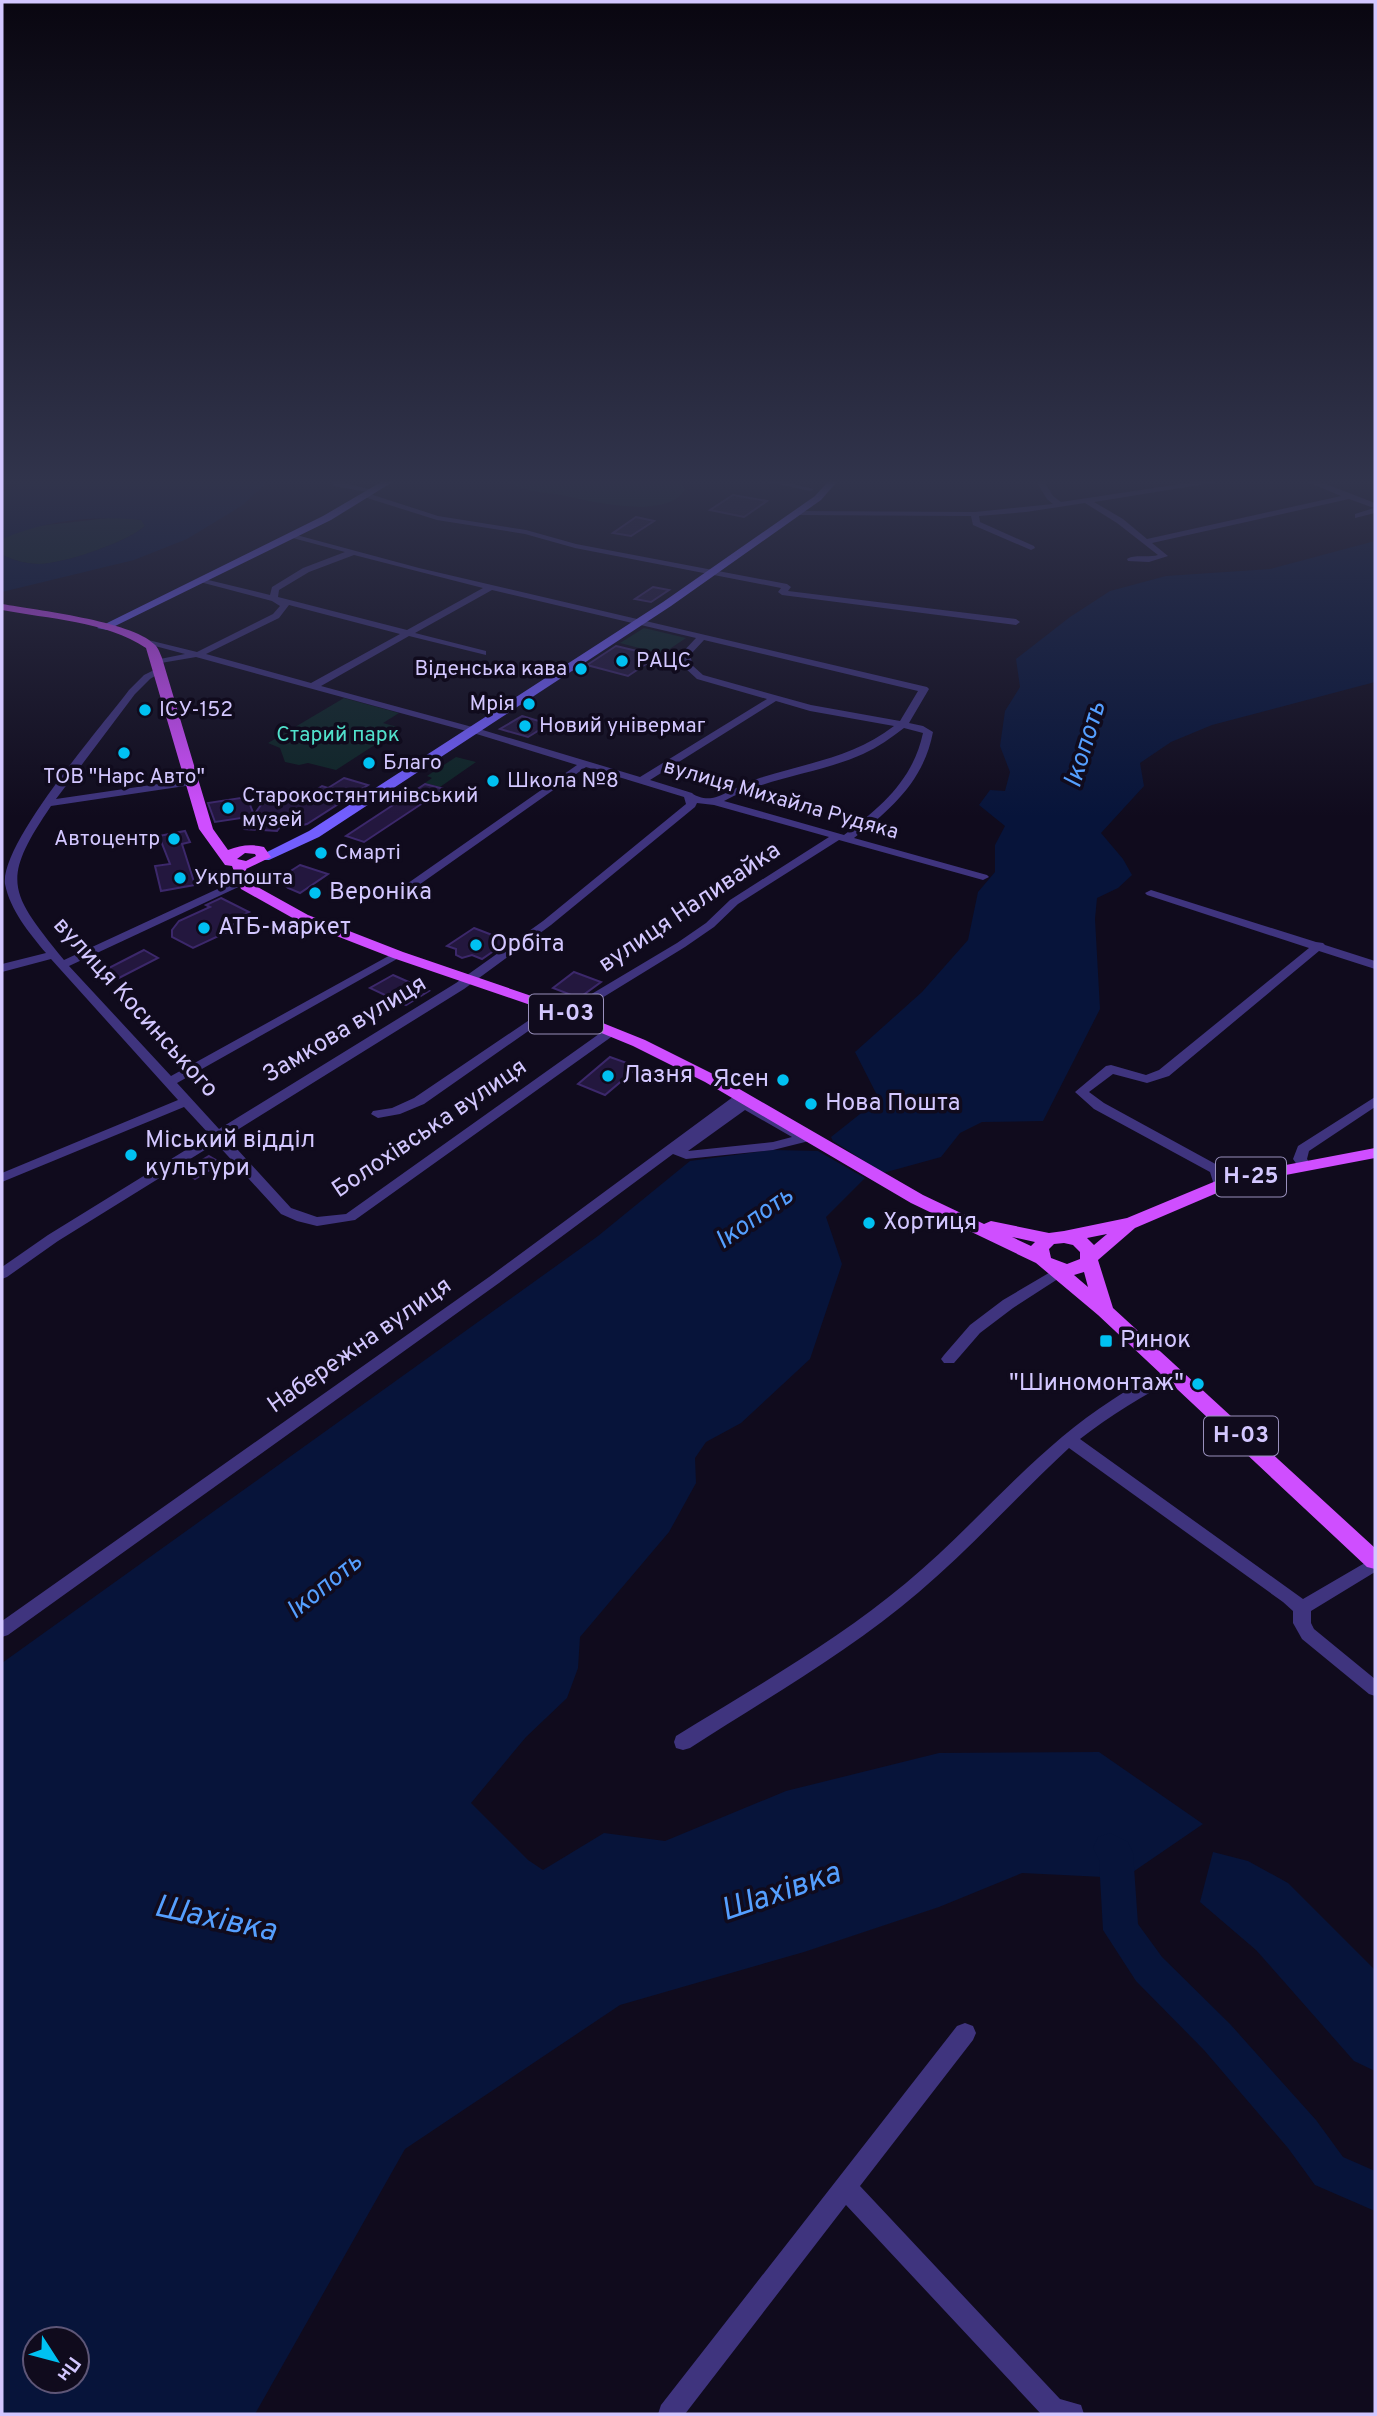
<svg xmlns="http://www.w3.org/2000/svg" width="1377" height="2416" font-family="Overpass,sans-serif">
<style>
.green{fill:#0e2527}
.water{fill:#07143a;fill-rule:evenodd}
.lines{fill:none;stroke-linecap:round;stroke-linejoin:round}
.river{fill:#07143a;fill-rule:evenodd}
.building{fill:#23173e;stroke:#3c286b;stroke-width:2}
.street{fill:#3f347e;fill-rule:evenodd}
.secondary{fill:#725eff;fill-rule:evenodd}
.primary{fill:#cf4eff;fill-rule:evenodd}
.poi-dot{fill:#00c1f2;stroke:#100b1d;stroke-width:2.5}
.labels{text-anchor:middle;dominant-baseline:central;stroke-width:7;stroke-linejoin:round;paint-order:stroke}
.far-poi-label{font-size:21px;fill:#d3c7ff;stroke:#100b1d;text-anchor:start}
.far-park-label{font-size:21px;fill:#51e1cc;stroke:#100b1d}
.far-street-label{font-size:21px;fill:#d3c7ff;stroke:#100b1d}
.shield{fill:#100b1d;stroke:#988fbb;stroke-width:2}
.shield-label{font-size:23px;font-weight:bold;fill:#d3c7ff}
.poi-label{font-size:24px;fill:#d3c7ff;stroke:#100b1d;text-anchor:start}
.street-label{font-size:24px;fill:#d3c7ff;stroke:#100b1d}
.water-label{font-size:26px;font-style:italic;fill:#559fff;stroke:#100b1d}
.near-water-label{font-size:32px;font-style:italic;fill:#559fff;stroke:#100b1d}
</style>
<rect width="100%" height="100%" fill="#100b1d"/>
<g class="green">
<path d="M504 478H684L681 481 685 489C668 521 589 501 561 495 543 492 517 492 504 478Z"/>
<path d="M117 517 142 520 145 526C127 542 64 564 39 564 26 564 13 560 2 555V539L29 527Z"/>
<polygon points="644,628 686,638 662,654 620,643"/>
<polygon points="344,698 399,713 383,723 401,728 336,770 308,763 299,765 285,762 280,748 268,743"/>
<polygon points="456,757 476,762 440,787 425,783 432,778 427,776"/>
</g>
<g class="water">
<path d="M29 478H266L264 485 243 505 187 539 134 560 2 592V555C13 560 26 564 39 564 63 564 128 542 145 526L141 520C94 515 46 520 2 539V493Z"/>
<polygon points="1375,541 1375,682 1212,725 1171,742 1140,763 1144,786 1101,833 1123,859 1132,875 1118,888 1097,898 1095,919 1100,1009 1043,1121 982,1122 960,1133 941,1157 883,1173 833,1141 831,1137 879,1099 855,1052 922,992 968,940 978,892 995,872 995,845 1005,826 979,805 990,790 1005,791 1010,772 1000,746 1005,711 1020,687 1016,659 1070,617 1110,591 1166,576 1270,569"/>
<path d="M772 1150 818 1151 865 1178 826 1217 842 1264 810 1359 741 1423 706 1442 695 1458 696 1483 669 1532 580 1637 578 1668 567 1698 526 1737 471 1803 528 1860 543 1870 604 1833 665 1841 786 1791 939 1753 1099 1752 1203 1824 1124 1878 1022 1873 939 1907 804 1952 620 2005 405 2149 255 2414H2V1663L598 1236 690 1161ZM35 2339H77V2381H35Z"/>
<polygon points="1213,1852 1248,1861 1288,1883 1375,1970 1375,2071 1354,2061 1256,1950 1200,1902"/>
</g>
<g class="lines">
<polygon class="river" points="1110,1833 1128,1842 1133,1853 1138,1924 1162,1957 1230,2024 1316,2120 1343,2157 1375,2171 1375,2211 1315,2185 1288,2148 1204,2050 1136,1981 1103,1930 1099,1860 1093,1848 1098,1837"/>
</g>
<g class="building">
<polygon points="733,495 767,501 744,517 710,510"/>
<polygon points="636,517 654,521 631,536 613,533"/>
<polygon points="653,587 669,590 651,602 635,599"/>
<polygon points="616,646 658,656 628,676 587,665"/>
<polygon points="522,716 549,724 528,737 500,729"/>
<polygon points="344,778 368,785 307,824 299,826 283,823 277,831 245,829 254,816 215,822 208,803 247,797 254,815 265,799 269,799 272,796 304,798 322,786 328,788"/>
<polygon points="425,784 444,789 364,842 346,836"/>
<polygon points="185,831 190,842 182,844 195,885 161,891 155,866 170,864 159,836"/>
<polygon points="300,865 328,874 300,893 288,888 281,882 286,874"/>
<polygon points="221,898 249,912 229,922 238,927 193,948 172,937 172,930 179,921 210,907 206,905"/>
<polygon points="474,928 508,941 482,959 472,955 462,958 456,955 456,949 447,946"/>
<polygon points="144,950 158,958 113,981 99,973"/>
<polygon points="574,972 601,982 579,998 553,988"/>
<polygon points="393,975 429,991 406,1005 370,988"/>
<polygon points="610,1057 638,1067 605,1095 578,1084"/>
<polygon points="209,1156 221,1163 195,1179 184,1171"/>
</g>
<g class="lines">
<g class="street">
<polygon points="328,478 336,478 340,482 377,491 373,493 334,486"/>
<polygon points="750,478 767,478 814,489 810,491"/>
<path d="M1034 478H1042L1053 496 1061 502 1220 478H1242L1094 502 1123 519 1147 539 1341 496 1298 478H1310L1375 503V513L1355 518V514L1374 508 1349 499 1152 543 1168 556 1149 562 1128 561 1127 559C1134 554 1148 558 1158 555L1117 523 1085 503 1026 512 979 516 980 522 1034 546 1035 548 1031 550 973 525 971 516 796 515 792 513 796 511 975 512 1053 504 1047 499Z"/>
<polygon points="367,493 438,516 526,530 576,544 787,584 791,587 788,591 1016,619 1020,622 1016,625 782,595 778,592 781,588 575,548 525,534 437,520 364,497 363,495"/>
<path d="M289 533 419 568 927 687 929 689 909 723 923 726 933 732C924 780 892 809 854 838L987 875 989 877 983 880 839 840 738 904 714 927 685 947 571 1017H563L561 1014 563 1011 677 943 706 923 730 900 829 837 714 805 697 803 695 807 551 925 464 989 226 1137 291 1208 317 1217 346 1214 606 1029H614L616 1032 614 1035 355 1220 317 1226 297 1221 281 1214 216 1143 58 1241 7 1277 2 1279V1267L48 1235 210 1135 184 1107 2 1182V1173L178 1100 51 959 2 972V964L46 953C30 934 10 910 5 884 0 843 102 726 129 690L144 675 158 668 163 671 150 679 135 694 56 799 192 779 197 782 192 785 51 806C0 881 9 892 64 960L239 879H247V883L69 966 171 1076 394 953 398 951 404 955 177 1083 219 1129 456 983 543 921 686 804 684 797 586 767 399 899H391V895L577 765 470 732 196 657 155 664V660L185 654 140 642V638L197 652 273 614 280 606 272 601 200 582V578L270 595 272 587 303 568 345 552 289 537ZM354 555 483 588 407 630 278 597 279 590 309 572ZM492 590 696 638 680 655 684 667 697 679 767 699 640 777 476 728 321 686 409 636 486 655V651L415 633ZM289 605 400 634 311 683 206 654 279 618ZM704 640 918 691 900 721 811 705 703 675 693 666 690 655ZM776 701 810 711 894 726C853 758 805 763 757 779 746 782 719 798 712 798 705 799 696 797 692 793L650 780ZM904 728 923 733C913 780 881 807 844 835L724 801C768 777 818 774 863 754 878 747 891 738 904 728Z"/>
<polygon points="1151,890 1316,942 1323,943 1325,945 1375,961 1375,969 1319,951 1169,1076 1147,1083 1113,1074 1089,1092 1104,1103 1221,1167 1228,1185 1221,1189 1214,1185 1210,1172 1094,1109 1075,1092 1106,1066 1111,1065 1146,1075 1159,1070 1309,948 1147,895 1145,893"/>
<polygon points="553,1004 559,1008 557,1011 424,1104 400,1114 378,1118 371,1114 373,1111 392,1108 414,1098"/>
<path d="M742 1093 749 1097 746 1100 811 1138 809 1141 773 1150 686 1159 673 1154 499 1283 8 1635 2 1637V1621L489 1277 737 1094ZM745 1110 792 1137 773 1142 688 1151Z"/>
<polygon points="1375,1097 1375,1107 1309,1151 1307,1159 1312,1166 1305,1170 1300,1169 1293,1159 1298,1146"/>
<polygon points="1059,1267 1066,1272 1064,1275 1013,1308 980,1333 954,1363 944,1363 941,1359 944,1355 970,1325 1003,1300"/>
<path d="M1173 1369 1178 1370 1181 1374 1178 1378C1143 1395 1111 1415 1080 1439L1303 1599 1375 1557V1572L1311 1611V1623L1314 1629 1375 1679V1696L1369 1694 1302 1639 1293 1623V1611L1283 1602 1069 1448C1018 1495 972 1547 919 1592 849 1652 767 1698 690 1748L683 1750 676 1748 674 1742 676 1736C754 1688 835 1642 906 1583 977 1524 1034 1450 1112 1400 1130 1388 1151 1375 1173 1369Z"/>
<polygon points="965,2023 973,2026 976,2033 973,2040 860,2186 1060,2399 1081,2405 1084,2414 1041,2414 846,2205 685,2414 658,2414 661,2405 957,2026"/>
</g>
<g class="secondary">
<polygon points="388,478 399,478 331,520 107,630 97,628 323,516"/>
<polygon points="831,478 840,478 821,500 671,606 319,837 269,860 259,860 257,857 309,831 663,602 815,496"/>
</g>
<path class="primary" d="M2 604C36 610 131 621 154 644 158 647 160 653 162 658L213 829 228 850C241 845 251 844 264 847L271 857 246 869 252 884 308 915 403 952 558 1005 645 1040 717 1076 923 1195 984 1224 991 1221 1049 1233 1064 1231 1127 1218 1228 1176 1375 1148V1158L1238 1184 1135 1228 1098 1260 1113 1308 1375 1548V1569L1367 1567 1098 1315 1036 1263 911 1203 705 1082 633 1046 548 1011 393 958 298 921 241 889 232 866 225 865 199 829 146 648C106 621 48 619 2 610ZM245 853 255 854 256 856 246 861 237 859ZM1107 1234 1094 1245 1087 1238ZM1012 1237 1035 1242 1031 1246ZM1064 1243 1073 1245 1080 1252V1259L1067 1264 1051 1258 1049 1249 1054 1244ZM1084 1272 1088 1287 1074 1275Z"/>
</g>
<linearGradient id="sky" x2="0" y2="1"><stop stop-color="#090610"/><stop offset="0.59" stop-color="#31344c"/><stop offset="1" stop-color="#31344c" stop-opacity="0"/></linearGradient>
<rect width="1377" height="817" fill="url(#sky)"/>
<g class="poi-dot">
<circle cx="622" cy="661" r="7"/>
<circle cx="581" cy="669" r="7"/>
<circle cx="529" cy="704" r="7"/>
<circle cx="145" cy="710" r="7"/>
<circle cx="525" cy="726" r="7"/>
<circle cx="124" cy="753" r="7"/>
<circle cx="369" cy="763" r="7"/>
<circle cx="493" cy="781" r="7"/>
<circle cx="228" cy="808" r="7"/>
<circle cx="174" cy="839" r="7"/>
<circle cx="321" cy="853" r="7"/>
<circle cx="180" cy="878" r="7"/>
<circle cx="315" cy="893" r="7"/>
<circle cx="204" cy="928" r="7"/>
<circle cx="476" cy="945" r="7"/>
<circle cx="608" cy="1076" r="7"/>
<circle cx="783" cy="1080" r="7"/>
<circle cx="811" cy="1104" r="7"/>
<circle cx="131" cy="1155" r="7"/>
<circle cx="869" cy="1223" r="7"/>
<rect x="1099" y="1334" width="14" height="14" rx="3.5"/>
<circle cx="1198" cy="1384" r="7"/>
</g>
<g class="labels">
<g class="far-poi-label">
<text x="636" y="661">РАЦС</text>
<text x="567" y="669" text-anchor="end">Віденська кава</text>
<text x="515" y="704" text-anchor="end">Мрія</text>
<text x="159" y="710">ІСУ-152</text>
<text x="539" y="726">Новий універмаг</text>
<text x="383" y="763">Благо</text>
<text x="124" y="777" text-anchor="middle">ТОВ "Нарс Авто"</text>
<text x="507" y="781">Школа №8</text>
<text x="242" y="796">Старокостянтинівський<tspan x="242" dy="24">музей</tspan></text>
<text x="160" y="839" text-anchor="end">Автоцентр</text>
<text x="335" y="853">Смарті</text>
<text x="194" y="878">Укрпошта</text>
</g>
<g class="far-park-label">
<text x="338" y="735">Старий парк</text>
</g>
<g class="far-street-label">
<text transform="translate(781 800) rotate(16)">вулиця Михайла Рудяка</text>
</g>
<g class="shield">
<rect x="529" y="994.5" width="74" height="39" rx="5"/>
<rect x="1216" y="1157.5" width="70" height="39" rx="5"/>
<rect x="1204" y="1416.5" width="74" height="39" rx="5"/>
</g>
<g class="shield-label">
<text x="566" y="1014">Н-03</text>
<text x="1251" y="1177">Н-25</text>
<text x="1241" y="1436">Н-03</text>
</g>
<g class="poi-label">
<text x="329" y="893">Вероніка</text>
<text x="218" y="928">АТБ-маркет</text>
<text x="490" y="945">Орбіта</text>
<text x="622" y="1076">Лазня</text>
<text x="769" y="1080" text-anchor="end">Ясен</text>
<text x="825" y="1104">Нова Пошта</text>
<text x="145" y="1141">Міський відділ<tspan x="145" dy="28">культури</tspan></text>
<text x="883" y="1223">Хортиця</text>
<text x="1120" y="1341">Ринок</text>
<text x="1184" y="1384" text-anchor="end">"Шиномонтаж"</text>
</g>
<g class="street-label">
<text transform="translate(690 908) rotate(-34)">вулиця Наливайка</text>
<text transform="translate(135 1008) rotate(48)">вулиця Косинського</text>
<text transform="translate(345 1030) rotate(-31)">Замкова вулиця</text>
<text transform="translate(430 1129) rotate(-34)">Болохівська вулиця</text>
<text transform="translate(360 1346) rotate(-35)">Набережна вулиця</text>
</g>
<g class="water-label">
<text transform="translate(1086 745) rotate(-73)">Ікопоть</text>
<text transform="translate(755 1219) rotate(-35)">Ікопоть</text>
<text transform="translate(325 1587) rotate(-39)">Ікопоть</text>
</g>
<g class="near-water-label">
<text transform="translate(781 1893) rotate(-19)">Шахівка</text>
<text transform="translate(215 1920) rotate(12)">Шахівка</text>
</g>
</g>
<rect width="1377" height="2416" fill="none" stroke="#d3c7ff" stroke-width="7"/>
<g transform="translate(56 2360) rotate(126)"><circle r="33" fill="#100b1d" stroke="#5e5677" stroke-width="2"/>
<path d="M0-5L12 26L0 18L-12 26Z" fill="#00c1f2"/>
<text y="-10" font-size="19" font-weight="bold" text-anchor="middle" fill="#d3c7ff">Пн</text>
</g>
</svg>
